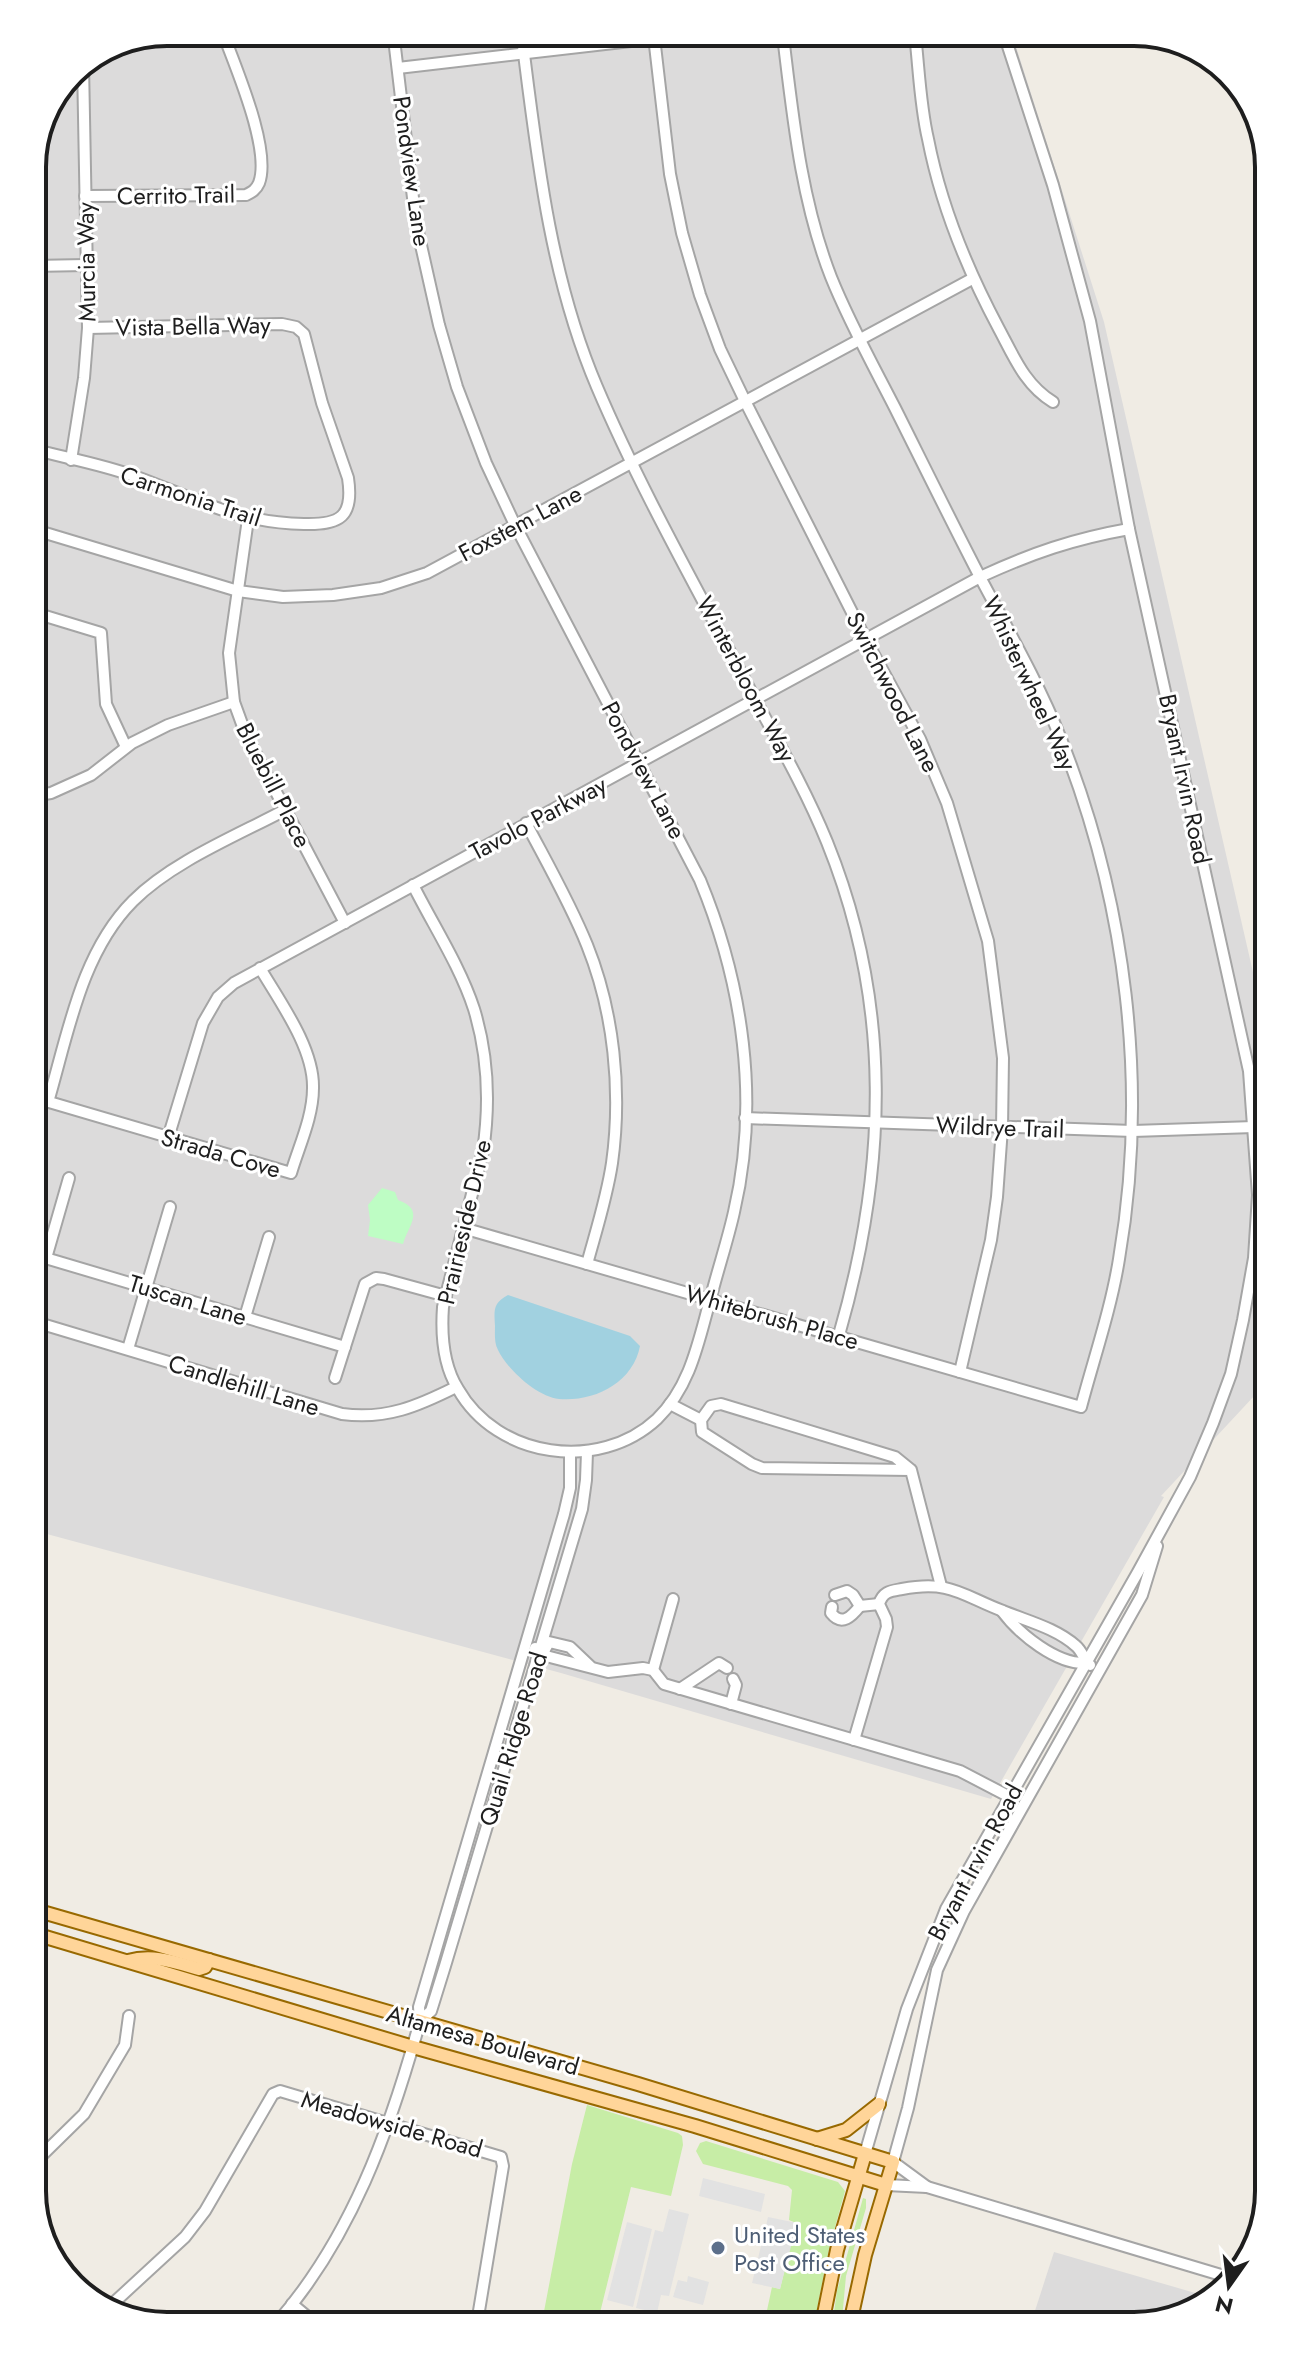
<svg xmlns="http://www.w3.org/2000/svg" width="1301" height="2358" font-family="Jost,sans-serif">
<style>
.residential{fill:#dcdbdb}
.grass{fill:#c7eda6}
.park{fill:#befdc4}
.parking{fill:#e2e2e2}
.water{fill:#a1d1e0}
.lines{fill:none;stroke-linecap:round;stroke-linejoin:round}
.minor-casing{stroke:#a5a5a5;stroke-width:14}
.major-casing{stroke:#986900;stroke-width:16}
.minor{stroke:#fff;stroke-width:10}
.major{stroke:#ffd599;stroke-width:12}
.service-dot{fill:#5c6f8a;stroke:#fff;stroke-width:3}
.labels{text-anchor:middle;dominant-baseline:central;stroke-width:6;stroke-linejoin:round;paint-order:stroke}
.street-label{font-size:24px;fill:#1e1e1e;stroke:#fff}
.service-label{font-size:24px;fill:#4e5e75;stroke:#fff;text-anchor:start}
.rim{fill:none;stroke:#1e1e1e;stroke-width:4}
</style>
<rect width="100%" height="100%" fill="#f0ece4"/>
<g class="residential">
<polygon points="1012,34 1104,322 1269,1042 1269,1380 1161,1496 1164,1497 991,1799 561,1673 32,1530 32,159 72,71 116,42"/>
<polygon points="1054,2252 1209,2297 1186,2316 1033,2317"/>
</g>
<g class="grass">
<polygon points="587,2105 678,2133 682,2136 683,2145 671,2196 631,2187 598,2321 542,2322 572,2164"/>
<polygon points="706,2141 838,2182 845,2191 829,2249 816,2314 810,2319 768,2318 766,2315 772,2287 780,2289 796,2223 789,2220 792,2190 788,2186 703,2164 696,2151 700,2143"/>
<polygon points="863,2198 866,2199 866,2208 846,2276 842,2319 833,2319 837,2291"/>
</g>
<path class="park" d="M382 1188 395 1192 398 1200C426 1210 408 1226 403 1244L368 1236 370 1220 368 1205Z"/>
<g class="parking">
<polygon points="703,2178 765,2194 761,2212 699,2196"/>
<polygon points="669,2209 689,2214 669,2296 661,2295 657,2313 636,2308 655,2230 663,2232"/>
<polygon points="768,2217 797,2223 780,2289 752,2283"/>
<polygon points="627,2222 652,2229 633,2307 607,2300"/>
<polygon points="688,2276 709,2282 703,2305 673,2297 678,2280 687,2282"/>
</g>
<path class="water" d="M508 1295 630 1336 640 1346C633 1383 594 1402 559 1399 537 1397 507 1369 498 1350 494 1343 495 1333 495 1326 494 1310 493 1303 508 1295Z"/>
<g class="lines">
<g class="minor-casing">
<g id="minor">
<path d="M915 34C919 69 920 105 928 139 941 206 967 269 999 329 1014 357 1025 385 1053 402"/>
<polyline points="654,37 670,174 682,233 700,295 720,349 745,401 866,640 920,739 947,803 988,941 1003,1058 1002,1128 997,1197 991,1240 960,1372"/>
<path d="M522 38C537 157 550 277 597 387 642 493 703 599 756 701 781 747 807 793 827 842 893 1005 887 1169 839 1335"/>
<path d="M394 39 416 223 439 325 457 387 486 463 515 525 700 880C743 984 760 1101 734 1212 728 1239 719 1266 712 1293 699 1338 692 1385 657 1419 599 1473 497 1458 458 1389 443 1365 441 1335 443 1307L483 1151C490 1104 488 1055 474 1009 460 966 433 925 413 885"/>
<polyline points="398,68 666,37"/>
<path d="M85 196 246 195C252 192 256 190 259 183 271 151 238 73 226 41"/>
<polyline points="32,266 86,265"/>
<path d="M32 449C66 458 101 464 134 476 195 498 236 523 304 524 340 525 354 517 348 478L322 403 304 334 296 327 282 324 88 328"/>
<polyline points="71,460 84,378 88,328 83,64"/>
<polyline points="248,519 229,653 234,702 246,735 345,923"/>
<polyline points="32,529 238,591 283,597 333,595 381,588 427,573 972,279"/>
<polyline points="32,612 101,633 106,704 126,747"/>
<polyline points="32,796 51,793 91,775 132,743 168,725 234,702"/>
<path d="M526 823C547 863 570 903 587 945 614 1012 622 1091 612 1163 607 1197 596 1231 587 1264"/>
<path d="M32 1097 291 1173C299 1146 313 1117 313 1088 314 1048 280 1002 260 968"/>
<path d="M48 1102C68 1034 81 953 133 901 172 862 236 836 285 810"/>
<polyline points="745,1118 1133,1131 1254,1127"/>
<path d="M168 1138 203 1023 218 997 234 983 980 577C1032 553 1073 539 1129 529"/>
<path d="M463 1228 1081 1407C1094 1358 1111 1309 1119 1259 1149 1085 1126 902 1061 739 1038 682 1008 630 980 577 951 521 923 464 895 408 873 365 849 322 831 277 801 200 793 118 783 36"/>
<polyline points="32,1254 345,1347"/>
<polyline points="46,1258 69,1178"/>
<polyline points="245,1317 269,1237"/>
<path d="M32 1321 342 1414C386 1420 418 1406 456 1387"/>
<polyline points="128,1349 170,1207"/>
<polyline points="335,1378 365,1284 376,1278 384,1279 446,1296"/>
<polyline points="670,1404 701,1420"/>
<polyline points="911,1470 895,1457 721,1404 711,1406 701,1420 702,1432 752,1464 762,1468 911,1470 941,1586"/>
<polyline points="835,1595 847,1591 853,1595 860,1606 879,1604"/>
<path d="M832 1607 831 1613C842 1627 852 1616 860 1606"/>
<path d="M1002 1611C1019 1634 1057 1665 1087 1663"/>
<polyline points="535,1648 544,1651 546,1656 608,1672 643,1668 653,1670 664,1684 960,1771 1010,1797"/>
<polyline points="544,1651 549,1642 570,1647 590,1666"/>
<polyline points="653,1670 673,1599"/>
<polyline points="680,1689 719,1663 727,1668"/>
<polyline points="731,1704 736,1685 733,1679"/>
<path d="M854 1740 887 1627 886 1619 879 1604C883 1591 891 1591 902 1589 951 1580 961 1595 1003 1611 1027 1621 1056 1628 1076 1646 1082 1651 1084 1660 1090 1665"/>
<polyline points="420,2021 431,2011 445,1966 582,1509 586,1480 587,1452"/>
<polyline points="865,2154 907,2009 946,1909 1138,1572 1190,1477 1213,1423 1231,1374 1243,1320 1254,1258 1258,1195 1249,1071 1129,529 1090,321 1053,185 1004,34"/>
<polyline points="32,2165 84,2114 125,2045 129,2016"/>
<polyline points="886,2185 927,2187 1231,2278"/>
<polyline points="927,2187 893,2162 908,2108 937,1970 964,1911 1142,1595 1157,1546"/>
<polyline points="292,2304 316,2324"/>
<polyline points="108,2308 185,2237 205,2211 273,2094 280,2091 501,2157 503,2166 477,2323"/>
<path d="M275 2325C351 2239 390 2130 420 2021L419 2007 564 1514 570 1488V1453"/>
</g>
</g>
<g class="major-casing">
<g id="major">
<polyline points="32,1909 638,2084 893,2162 865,2255 851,2319"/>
<polyline points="32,1933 413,2047 695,2126 886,2185"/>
<path d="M128 1961C153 1954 174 1962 199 1969L205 1967 209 1960"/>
<polyline points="817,2139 846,2130 879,2104"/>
<polyline points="823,2319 837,2250 865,2154"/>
</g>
</g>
<use href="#minor" class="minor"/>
<use href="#major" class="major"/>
</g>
<circle class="service-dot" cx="718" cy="2248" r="8"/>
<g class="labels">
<g class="street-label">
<text transform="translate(412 171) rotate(82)">Pondview Lane</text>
<text transform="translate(176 195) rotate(-1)">Cerrito Trail</text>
<text transform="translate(86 262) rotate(-91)">Murcia Way</text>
<text transform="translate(193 326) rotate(-1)">Vista Bella Way</text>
<text transform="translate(191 496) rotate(18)">Carmonia Trail</text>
<text transform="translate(520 523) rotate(-28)">Foxstem Lane</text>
<text transform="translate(746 679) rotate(62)">Winterbloom Way</text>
<text transform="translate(1030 683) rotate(65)">Whisterwheel Way</text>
<text transform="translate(893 692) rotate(63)">Switchwood Lane</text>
<text transform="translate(644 770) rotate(62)">Pondview Lane</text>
<text transform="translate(1185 779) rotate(78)">Bryant Irvin Road</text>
<text transform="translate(274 785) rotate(63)">Bluebill Place</text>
<text transform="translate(538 818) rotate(-28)">Tavolo Parkway</text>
<text transform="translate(1000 1127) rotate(2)">Wildrye Trail</text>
<text transform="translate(221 1153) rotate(16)">Strada Cove</text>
<text transform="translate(464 1222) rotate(-77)">Prairieside Drive</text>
<text transform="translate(188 1300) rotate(17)">Tuscan Lane</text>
<text transform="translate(772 1317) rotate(16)">Whitebrush Place</text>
<text transform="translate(244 1385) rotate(17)">Candlehill Lane</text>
<text transform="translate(513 1739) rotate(-73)">Quail Ridge Road</text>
<text transform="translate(975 1862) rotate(-62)">Bryant Irvin Road</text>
<text transform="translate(483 2040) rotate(16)">Altamesa Boulevard</text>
<text transform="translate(392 2124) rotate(16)">Meadowside Road</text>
</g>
<g class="service-label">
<text x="734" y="2234">United States<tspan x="734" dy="28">Post Office</tspan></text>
</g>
</g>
<path d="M0 0H1301V2358H0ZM167 46H1134A121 121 0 0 1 1255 167V2191A121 121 0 0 1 1134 2312H167A121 121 0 0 1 46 2191V167A121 121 0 0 1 167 46Z" fill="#fff" fill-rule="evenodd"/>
<path class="rim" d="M167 46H1134A121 121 0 0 1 1255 167V2191A121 121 0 0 1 1134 2312H167A121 121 0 0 1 46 2191V167A121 121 0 0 1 167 46Z"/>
<g transform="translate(1229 2286) rotate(194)" stroke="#ffffff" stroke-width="6" paint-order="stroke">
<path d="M0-6L14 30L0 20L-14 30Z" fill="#1e1e1e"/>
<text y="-12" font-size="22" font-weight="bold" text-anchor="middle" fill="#1e1e1e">N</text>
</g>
</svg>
